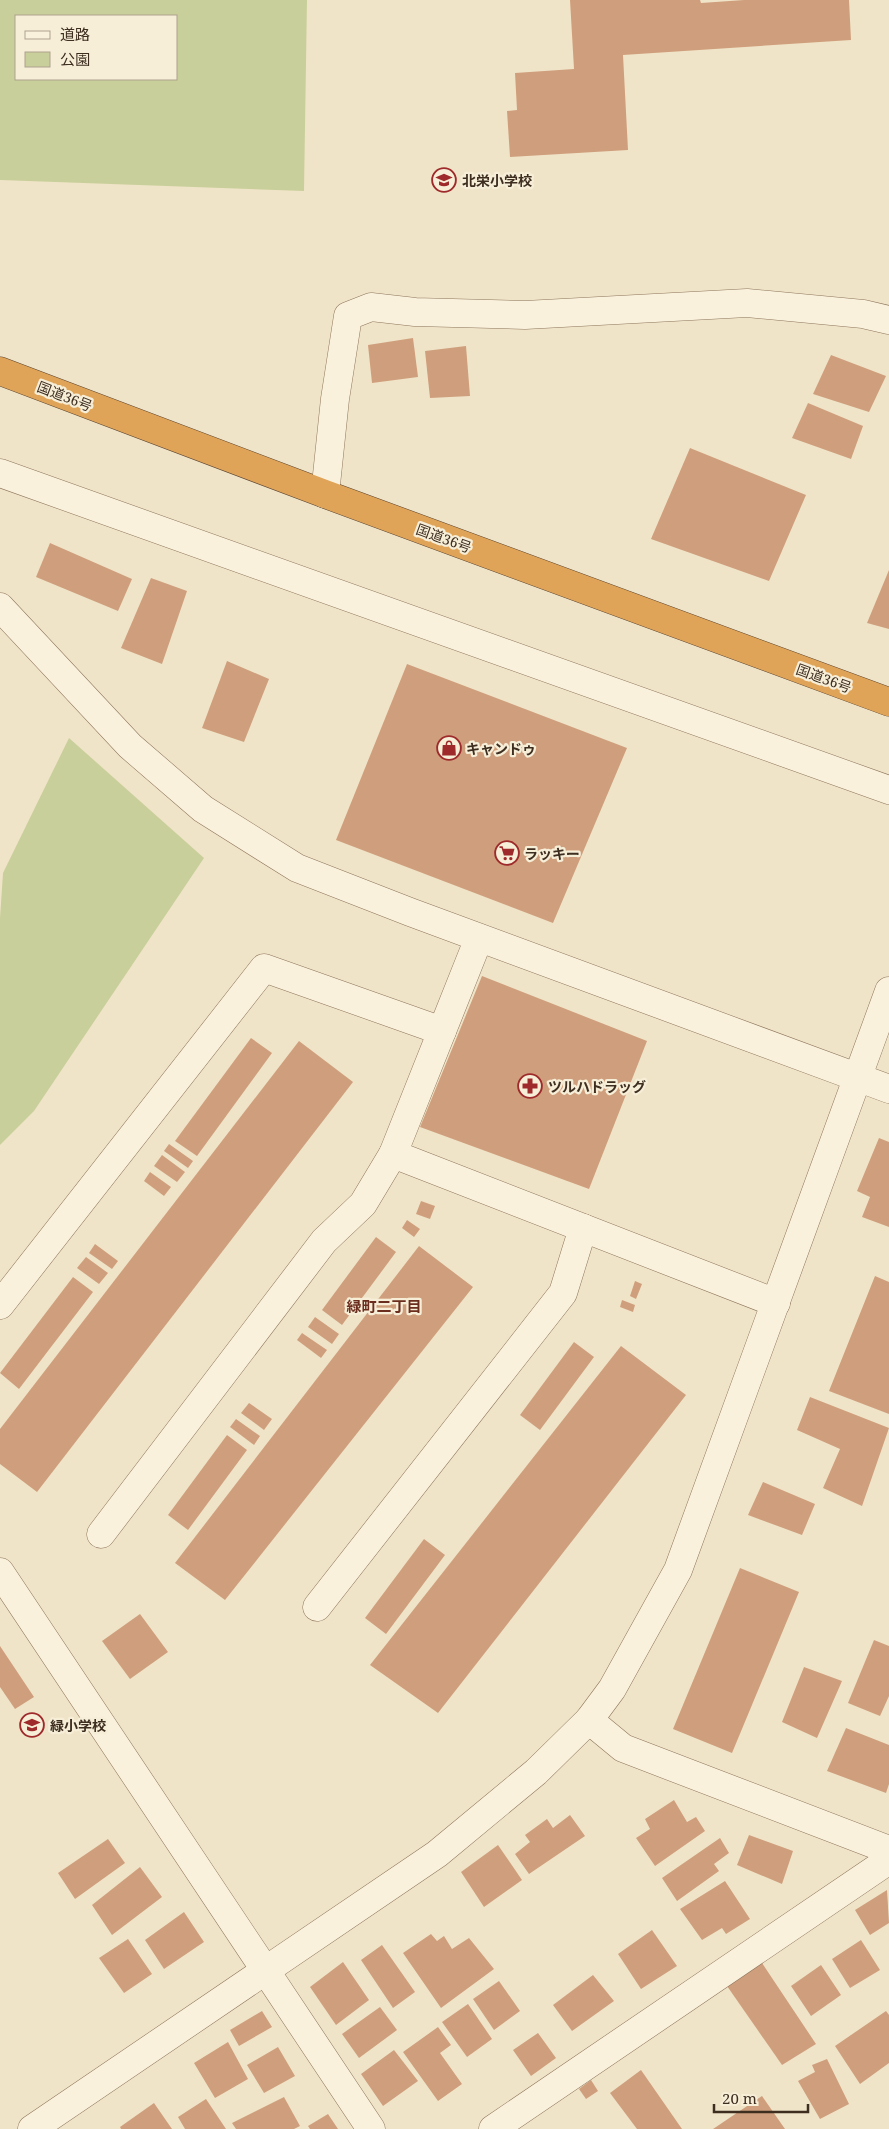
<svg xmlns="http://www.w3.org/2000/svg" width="889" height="2129" font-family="'Noto Serif','Noto Sans JP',serif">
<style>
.green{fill:#c9cf9b;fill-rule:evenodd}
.building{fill:#cf9f7d}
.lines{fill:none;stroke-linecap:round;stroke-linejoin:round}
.minor-casing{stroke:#8d765c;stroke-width:29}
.highway-casing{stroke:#5b4430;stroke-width:29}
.minor{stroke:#faf1dc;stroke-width:28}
.highway{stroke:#e0a458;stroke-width:28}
.labels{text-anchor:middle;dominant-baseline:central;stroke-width:4.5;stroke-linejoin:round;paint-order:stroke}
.poi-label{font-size:14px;font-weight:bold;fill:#3d2e20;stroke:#f7eed8;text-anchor:start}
.street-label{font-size:14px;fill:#3d2e20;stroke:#f7eed8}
.neighbourhood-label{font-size:15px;font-weight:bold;fill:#6b2e1e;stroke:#f7eed8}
</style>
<rect width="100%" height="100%" fill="#f0e4c8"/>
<g class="green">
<path d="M0 0H307L304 191 0 180ZM176 16V79H16V16Z"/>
<polygon points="69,738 204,858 34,1111 0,1145 0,918 3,873"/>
</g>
<g class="building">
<polygon points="570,0 700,0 701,3 744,0 849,0 851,40 623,55 628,150 510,157 507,111 517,110 515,73 574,69"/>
<polygon points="413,338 418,377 372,383 368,345"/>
<polygon points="466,346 470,396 430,398 425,351"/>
<polygon points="831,355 886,376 869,412 813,394"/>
<polygon points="808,403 863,426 851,459 792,438"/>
<polygon points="690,448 806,495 769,581 651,539"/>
<polygon points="50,543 132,579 118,611 36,577"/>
<polygon points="889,570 889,629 867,623"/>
<polygon points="151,578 187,591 162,664 121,648"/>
<polygon points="227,661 269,679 244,742 202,728"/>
<polygon points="407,664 627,748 553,923 336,840"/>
<polygon points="482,976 647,1041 589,1189 420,1127"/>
<polygon points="251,1038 272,1053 197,1156 175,1141"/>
<polygon points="299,1041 353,1082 37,1492 0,1464 0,1429"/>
<polygon points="879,1138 889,1142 889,1227 862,1217 870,1197 857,1191"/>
<polygon points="169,1144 193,1161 188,1168 164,1151"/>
<polygon points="162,1155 185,1172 177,1182 154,1166"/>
<polygon points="150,1172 171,1187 164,1196 144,1181"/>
<polygon points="421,1201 435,1206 430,1219 416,1214"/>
<polygon points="407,1220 420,1229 414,1237 402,1228"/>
<polygon points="376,1237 396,1252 342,1325 322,1310"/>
<polygon points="95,1244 118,1261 112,1269 89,1253"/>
<polygon points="419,1246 473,1287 225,1600 175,1563"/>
<polygon points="86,1257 108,1273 99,1284 77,1268"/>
<polygon points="875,1276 889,1282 889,1414 829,1391"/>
<polygon points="73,1277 93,1292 19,1389 0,1373"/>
<polygon points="635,1281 642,1284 636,1299 630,1296"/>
<polygon points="622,1300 635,1305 633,1312 620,1307"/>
<polygon points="315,1317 339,1334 332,1344 308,1327"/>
<polygon points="302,1333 327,1350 321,1358 297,1340"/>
<polygon points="574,1342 594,1357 540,1430 520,1415"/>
<polygon points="621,1346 686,1395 438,1713 370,1665"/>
<polygon points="810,1397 889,1428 862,1506 823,1488 840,1449 797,1430"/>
<polygon points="249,1403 272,1419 264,1430 241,1413"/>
<polygon points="236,1419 260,1436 254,1445 230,1427"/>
<polygon points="227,1435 247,1450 188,1530 168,1515"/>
<polygon points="763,1482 815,1504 802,1535 748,1515"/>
<polygon points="424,1539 445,1555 386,1634 365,1618"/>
<polygon points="740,1568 799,1592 732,1753 673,1729"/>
<polygon points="140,1614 168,1652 130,1679 102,1641"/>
<polygon points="874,1640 889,1646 889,1696 880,1716 848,1703"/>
<polygon points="0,1646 34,1697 15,1709 0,1687"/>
<polygon points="804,1667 842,1681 817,1738 782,1722"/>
<polygon points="846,1728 889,1745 889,1784 886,1793 827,1771"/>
<polygon points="674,1800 687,1822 696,1817 705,1831 655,1866 636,1838 650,1829 645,1819"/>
<polygon points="570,1815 585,1836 529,1874 515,1854 530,1842 525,1835 547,1819 553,1828"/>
<polygon points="749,1835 793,1851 782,1884 737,1865"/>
<polygon points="720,1838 729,1853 714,1864 719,1871 677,1901 662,1878"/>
<polygon points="108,1839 125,1863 75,1899 58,1873"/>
<polygon points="498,1845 522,1880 484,1907 461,1872"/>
<polygon points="140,1867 162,1897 112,1935 92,1905"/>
<polygon points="725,1881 750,1919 726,1934 722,1928 702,1940 680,1909"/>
<polygon points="887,1890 889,1923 870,1935 855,1910"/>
<polygon points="184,1912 204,1942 164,1969 145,1940"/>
<polygon points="652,1930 677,1966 641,1989 618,1954"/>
<polygon points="431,1934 437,1941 444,1936 452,1949 469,1938 494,1969 441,2008 403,1953"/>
<polygon points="128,1939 152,1974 124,1993 99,1958"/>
<polygon points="861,1940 880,1970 850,1988 832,1959"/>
<polygon points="382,1945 415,1992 393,2008 361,1960"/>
<polygon points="343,1962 369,2000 336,2025 310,1987"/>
<polygon points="762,1963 816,2044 782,2065 727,1986"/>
<polygon points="821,1965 841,1995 811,2016 791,1986"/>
<polygon points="593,1975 614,2001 572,2031 553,2005"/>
<polygon points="499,1981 520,2011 494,2030 473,1999"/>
<polygon points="468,2004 492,2039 467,2057 442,2022"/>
<polygon points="380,2007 397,2030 359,2058 342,2034"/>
<polygon points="262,2011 272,2027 239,2046 230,2030"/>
<polygon points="886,2011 889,2015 889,2063 860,2084 835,2046"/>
<polygon points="438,2027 451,2045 440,2053 462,2084 438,2101 403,2052"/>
<polygon points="538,2033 556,2058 531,2076 513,2050"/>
<polygon points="228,2042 248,2079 215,2098 194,2063"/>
<polygon points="278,2047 295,2076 264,2093 247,2065"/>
<polygon points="394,2050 418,2081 383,2106 361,2074"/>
<polygon points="827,2059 849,2104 820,2119 798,2081 815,2072 812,2065"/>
<polygon points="641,2070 682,2129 637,2129 610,2093"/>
<polygon points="591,2080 598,2091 586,2099 579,2089"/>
<polygon points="762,2096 785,2129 713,2129"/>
<polygon points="284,2097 300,2126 294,2129 236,2129 232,2123"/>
<polygon points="206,2099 226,2129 185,2129 178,2117"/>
<polygon points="154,2103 172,2129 121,2129 120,2127"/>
<polygon points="328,2114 338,2129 310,2129 308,2126"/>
</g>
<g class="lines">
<g class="minor-casing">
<g id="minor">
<polyline points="0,473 889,790"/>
<polyline points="325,494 335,399 348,316 371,307 415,312 525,315 747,303 863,314 889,320"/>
<polyline points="0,607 130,746 203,809 297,868 410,912 889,1089"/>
<polyline points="479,938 393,1154 776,1303"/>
<polyline points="0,1305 264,968 442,1031"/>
<polyline points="101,1534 324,1241 363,1204 393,1154"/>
<polyline points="0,1572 371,2129"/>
<polyline points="317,1607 563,1293 583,1228"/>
<polyline points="589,1720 623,1748 889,1850"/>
<polyline points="32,2129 437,1854 536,1772 589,1720 612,1689 678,1570 889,991"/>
<polyline points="493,2129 889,1860"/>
</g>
</g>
<g class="highway-casing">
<polyline id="highway" points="0,371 325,494 889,702"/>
</g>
<use href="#minor" class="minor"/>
<use href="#highway" class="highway"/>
</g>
<defs>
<g id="school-ring" transform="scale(1.25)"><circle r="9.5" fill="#f7eed8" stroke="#9e2a2b" stroke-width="1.5"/><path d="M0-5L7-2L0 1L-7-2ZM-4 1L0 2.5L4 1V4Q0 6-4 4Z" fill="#9e2a2b"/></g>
<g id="shop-ring" transform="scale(1.25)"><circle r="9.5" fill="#f7eed8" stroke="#9e2a2b" stroke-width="1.5"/><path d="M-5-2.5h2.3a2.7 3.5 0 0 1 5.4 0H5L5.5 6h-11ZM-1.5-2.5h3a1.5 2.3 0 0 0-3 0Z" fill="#9e2a2b"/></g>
<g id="supermarket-ring" transform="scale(1.25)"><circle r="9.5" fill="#f7eed8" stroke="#9e2a2b" stroke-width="1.5"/><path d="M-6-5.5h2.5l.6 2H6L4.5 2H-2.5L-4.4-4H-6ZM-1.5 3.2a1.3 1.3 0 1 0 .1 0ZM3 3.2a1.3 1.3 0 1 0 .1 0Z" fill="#9e2a2b"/></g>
<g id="pharmacy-ring" transform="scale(1.25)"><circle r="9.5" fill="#f7eed8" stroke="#9e2a2b" stroke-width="1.5"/><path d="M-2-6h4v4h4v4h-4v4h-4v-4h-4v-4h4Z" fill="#9e2a2b"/></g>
</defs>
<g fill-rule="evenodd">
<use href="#school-ring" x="444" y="180"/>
<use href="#shop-ring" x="449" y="748"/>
<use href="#supermarket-ring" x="507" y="853"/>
<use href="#pharmacy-ring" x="530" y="1086"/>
<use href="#school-ring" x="32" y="1725"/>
</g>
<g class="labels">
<g class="poi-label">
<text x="462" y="180">北栄小学校</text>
<text x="466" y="748">キャンドゥ</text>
<text x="524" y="853">ラッキー</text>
<text x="548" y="1086">ツルハドラッグ</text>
<text x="50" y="1725">緑小学校</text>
</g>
<g class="street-label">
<text transform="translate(65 396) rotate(21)">国道36号</text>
<text transform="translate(444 538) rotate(20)">国道36号</text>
<text transform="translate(824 678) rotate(20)">国道36号</text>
</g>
<g class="neighbourhood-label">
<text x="384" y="1306">緑町二丁目</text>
</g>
</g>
<rect x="15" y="15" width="162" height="65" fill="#f7eed8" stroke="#ada18e"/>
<rect x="25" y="31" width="25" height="8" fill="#faf1dc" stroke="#ada18e"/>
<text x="60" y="40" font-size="15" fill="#3d2e20">道路</text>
<rect x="25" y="52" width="25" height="15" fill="#c9cf9b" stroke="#ada18e"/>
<text x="60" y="65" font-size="15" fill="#3d2e20">公園</text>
<path d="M714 2104v8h94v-8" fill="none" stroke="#3d2e20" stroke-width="2.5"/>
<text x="722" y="2104" font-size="15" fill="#3d2e20" stroke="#f7eed8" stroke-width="4" paint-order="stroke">20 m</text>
</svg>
